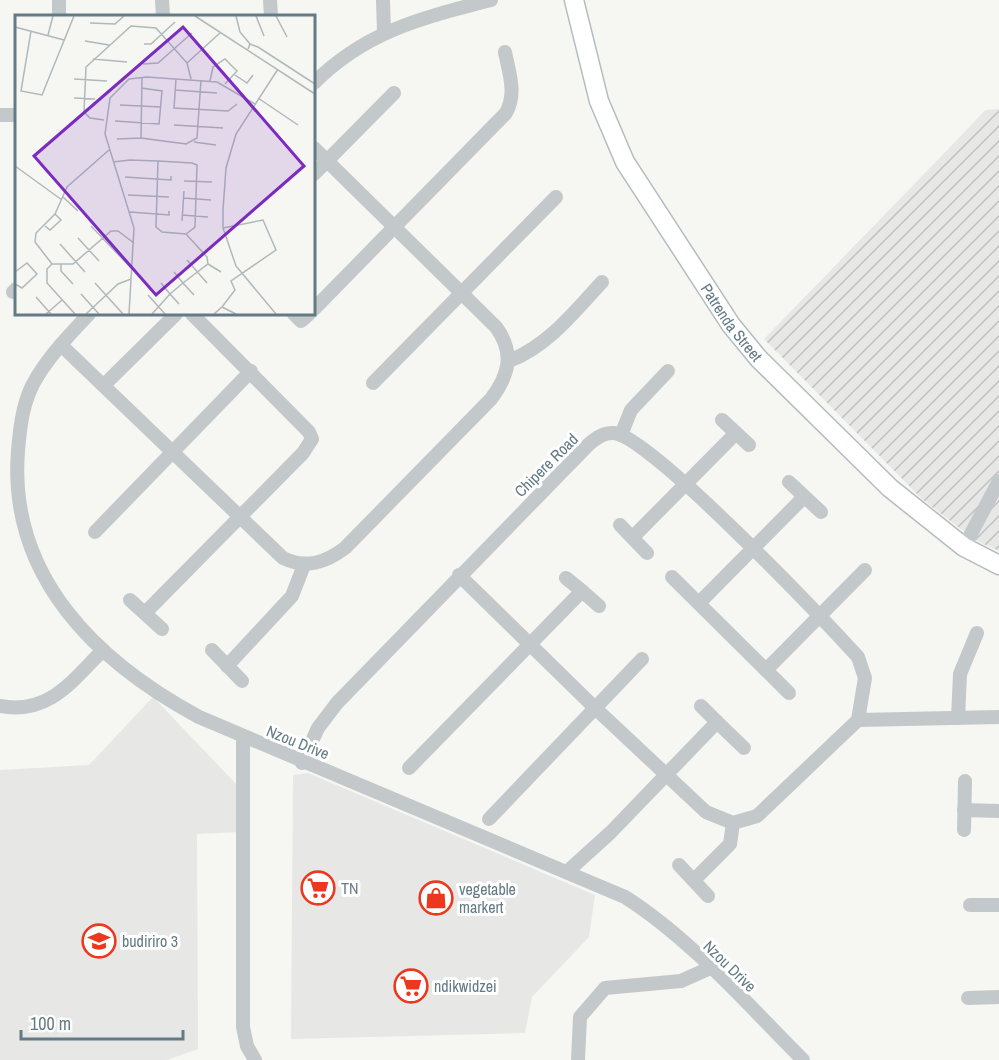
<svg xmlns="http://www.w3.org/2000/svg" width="999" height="1060" font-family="'Archivo Narrow',sans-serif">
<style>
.built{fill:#e7e8e6}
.industrial{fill:url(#industrial-furrows)}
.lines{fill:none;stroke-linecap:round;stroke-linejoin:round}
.secondary-casing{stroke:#b5bcbf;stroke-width:21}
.street{stroke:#c3c8ca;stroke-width:14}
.secondary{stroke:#fff;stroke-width:18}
.labels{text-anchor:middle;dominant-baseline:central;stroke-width:6;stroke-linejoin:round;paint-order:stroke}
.street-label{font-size:16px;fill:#647a85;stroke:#fff}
.poi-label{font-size:16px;fill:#647a85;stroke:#fff;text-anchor:start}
.inset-road{fill:none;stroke:#afb9bc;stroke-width:1.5}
.view{fill:#7b2cbf;fill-opacity:0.15;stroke:#7b2cbf;stroke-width:3}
.inset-edge{fill:none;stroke:#647a85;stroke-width:3}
</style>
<defs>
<pattern id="industrial-furrows" width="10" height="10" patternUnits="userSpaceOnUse" patternTransform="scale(1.5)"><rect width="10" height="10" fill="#e7e8e6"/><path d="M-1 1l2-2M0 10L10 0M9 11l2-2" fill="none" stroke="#bfc1c0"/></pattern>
</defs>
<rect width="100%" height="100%" fill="#f6f6f2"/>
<g class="built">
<polygon points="153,697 239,787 240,832 197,834 198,1049 167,1060 0,1060 0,770 89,765"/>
<polygon points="308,773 595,895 589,937 532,997 525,1033 291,1039 293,775"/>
</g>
<polygon class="industrial" points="999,109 999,551 975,540 922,499 764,339 986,110"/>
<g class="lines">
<g class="secondary-casing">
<g id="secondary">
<path id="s1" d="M574 0 599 101 625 162 731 325 759 359 890 488 964 547 999 565"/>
</g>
</g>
<g class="street">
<polyline points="59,0 59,16"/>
<polyline points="162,0 163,16"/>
<polyline points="270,0 271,16"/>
<polyline points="383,0 384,32"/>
<path d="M314 83C366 31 422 18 491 0"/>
<polyline points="0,115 16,115"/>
<polyline points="314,174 394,93"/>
<polyline points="13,292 16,289"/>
<path d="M314 309 506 113C517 93 509 73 505 52"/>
<path d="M89 314C71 333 51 354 37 377 23 399 20 426 18 451 8 577 97 662 199 717L625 897C691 939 748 1005 803 1060"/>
<polyline points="294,314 301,321 309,314"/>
<path d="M61 345 283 558C306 569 325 563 345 548L491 399C509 375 515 353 496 327L314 148"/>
<path d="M509 361C548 346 574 312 602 282"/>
<polyline points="373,383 556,197"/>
<polyline points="104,385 176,314"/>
<polyline points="722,420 749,445"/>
<polyline points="621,435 631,410 668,371"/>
<polyline points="789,482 821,512"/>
<polyline points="620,525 647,553"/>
<polyline points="95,532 251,371"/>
<polyline points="633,537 736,433"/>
<polyline points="964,547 999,481"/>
<polyline points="672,577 789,693"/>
<polyline points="582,591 599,606"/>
<polyline points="130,600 162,629"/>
<polyline points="699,603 804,497"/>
<polyline points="145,613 303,453 312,439 309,432 192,314"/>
<polyline points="212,650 242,681"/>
<polyline points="227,666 292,596 304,565"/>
<polyline points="766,670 865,570"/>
<path d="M0 706C49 715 72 681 103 650"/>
<polyline points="958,718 960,674 977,633"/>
<polyline points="858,720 999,717"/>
<polyline points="717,722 744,748"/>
<polyline points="243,737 243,1027 247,1046 255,1060"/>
<path d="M302 763 318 728 337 703 589 444C596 438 604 432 614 433 650 436 825 621 858 657L865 678 858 720 757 816 733 823 706 812 594 707 459 575"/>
<polyline points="409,768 582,591 566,578"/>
<polyline points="964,810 999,811"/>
<polyline points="489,819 642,659"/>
<polyline points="964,830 965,781"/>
<polyline points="679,865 708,896"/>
<polyline points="568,871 611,832 717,722 701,706"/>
<polyline points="694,880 730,844 733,823"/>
<polyline points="970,905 999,905"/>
<polyline points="968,998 999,997"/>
<polyline points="578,1060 580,1017 605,988 681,981 710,968"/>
</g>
<use href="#secondary" class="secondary"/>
</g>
<defs>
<g id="supermarket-ring" transform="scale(1.725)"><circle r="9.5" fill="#fff" stroke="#eb381e" stroke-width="1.5"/><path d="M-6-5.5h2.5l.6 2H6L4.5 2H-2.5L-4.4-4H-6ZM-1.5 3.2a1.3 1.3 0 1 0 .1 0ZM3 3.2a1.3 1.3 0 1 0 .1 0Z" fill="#eb381e"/></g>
<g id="shop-ring" transform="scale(1.725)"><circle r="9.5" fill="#fff" stroke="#eb381e" stroke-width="1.5"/><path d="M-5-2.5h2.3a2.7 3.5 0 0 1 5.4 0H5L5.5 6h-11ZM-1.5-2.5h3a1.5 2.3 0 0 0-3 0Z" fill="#eb381e"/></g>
<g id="school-ring" transform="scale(1.725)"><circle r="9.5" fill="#fff" stroke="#eb381e" stroke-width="1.5"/><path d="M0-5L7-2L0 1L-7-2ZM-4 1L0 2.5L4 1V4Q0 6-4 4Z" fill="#eb381e"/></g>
</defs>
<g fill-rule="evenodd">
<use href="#supermarket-ring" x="318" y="888"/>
<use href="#shop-ring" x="436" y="898"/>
<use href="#school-ring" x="99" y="941"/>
<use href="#supermarket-ring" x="411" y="986"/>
</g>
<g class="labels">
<g class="street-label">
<text stroke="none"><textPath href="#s1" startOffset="363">Patrenda Street</textPath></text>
<text transform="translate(546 465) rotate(-45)">Chipere Road</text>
<text transform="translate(298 742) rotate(22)">Nzou Drive</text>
<text transform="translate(730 966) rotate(44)">Nzou Drive</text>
</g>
<g class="poi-label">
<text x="341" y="888">TN</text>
<text x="459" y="889">vegetable<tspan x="459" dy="18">markert</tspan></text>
<text x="122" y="941">budiriro 3</text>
<text x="434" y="986">ndikwidzei</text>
</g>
</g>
<g transform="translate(15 15)">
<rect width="300" height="300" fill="#f6f6f2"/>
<path class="inset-road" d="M180 1 300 79M221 1 225 17 235 29M241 1 249 21M261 1 272 22M75 8 100 9 109 1M0 12 49 25M16 16 6 76 27 80 59 1M33 20 38 1M70 26 94 30M129 29H136L160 7M233 34 235 29 243 32 300 69M78 44 112 47M172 48 206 17M128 49 143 48 177 18M220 60 232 68 238 60M127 62 126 123 171 129 182 123 186 65M59 64 92 66M161 64 159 93 213 96 222 89M195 66 198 52 210 44 222 56 210 69M160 75 202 78M59 83 80 84M243 83 283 110M105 90 146 92M89 105 75 103 69 97 71 52 116 11 141 13 172 48 176 64M100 106 144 109 147 76 126 73M159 110 208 113M102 124 126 123M179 127 201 130M98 147 115 145 143 146 177 148 182 150 180 212 171 219 147 217 141 212 143 146M0 151 47 185M110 162 156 165V161M169 166 197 167M113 180 154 182M48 182 63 196M168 183 196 185M115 197 154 200V196M167 200 193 202M167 206 169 176M30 211 35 215 46 205 40 199M76 211 117 254M171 219 192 242 193 249M63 223 84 246M45 229 70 257M172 245 192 268M37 249 20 227 21 218 40 199 52 172 94 135M46 249V256L58 269M0 257 12 248 22 259 7 273 0 269M159 257 168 268 155 279 164 289M80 268 108 299M66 279 84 299M133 280 150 299M179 280 168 268 193 249 206 257M21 282 36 299M207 292 220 275 216 266 261 235 248 205 208 213M31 299 47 285M60 299 32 268V254L37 249H58L96 216H103L119 228M71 299 103 269 116 264M114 299 119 213 90 119 95 83 114 64 132 62 202 67 240 89M137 299 155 279 146 268M199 299 207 292 221 299M261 299 221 251 208 213V195L211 153 221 119 263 54"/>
<path class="view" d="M168 12 289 151 141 280 19 141Z"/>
<rect width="300" height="300" class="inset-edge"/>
</g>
<path d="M21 1030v9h162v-9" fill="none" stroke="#647a85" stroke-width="3"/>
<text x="30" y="1030" font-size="18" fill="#647a85" stroke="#ffffff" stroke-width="4.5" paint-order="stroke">100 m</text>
</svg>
